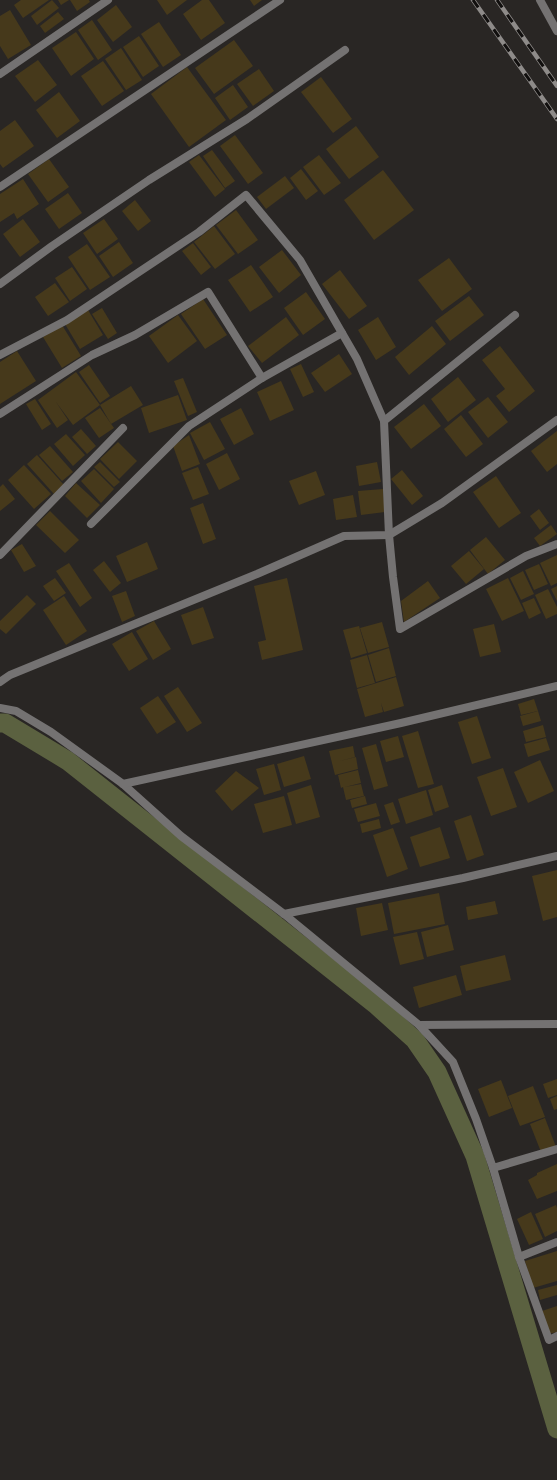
<svg xmlns="http://www.w3.org/2000/svg" width="557" height="1480" font-family="Jost,sans-serif">
<style>
.lines{fill:none;stroke-linecap:round;stroke-linejoin:round}
.canal{stroke:#5b6140;stroke-width:19}
.building{fill:#46391b}
.street{stroke:#747272;stroke-width:8}
.rail-casing{stroke:#8e8b89;stroke-width:4.5}
.rail{stroke:#110f0e;stroke-width:3;stroke-dasharray:9;stroke-linecap:butt}
</style>
<rect width="100%" height="100%" fill="#292624"/>
<g class="lines">
<polyline class="canal" points="0,723 5,723 68,761 375,1004 415,1040 437,1072 475,1156 557,1429"/>
</g>
<g class="building">
<polygon points="21,0 49,0 23,18 14,5"/>
<polygon points="52,0 59,8 37,25 31,16"/>
<polygon points="58,0 69,0 61,5"/>
<polygon points="70,0 89,0 90,2 77,11"/>
<polygon points="157,0 187,0 167,15"/>
<polygon points="202,0 209,0 225,23 201,40 183,14"/>
<polygon points="250,0 262,0 254,6"/>
<polygon points="116,5 132,27 113,42 97,20"/>
<polygon points="10,10 31,45 8,59 0,46 0,16"/>
<polygon points="58,12 64,19 45,33 40,26"/>
<polygon points="92,20 112,50 98,60 78,30"/>
<polygon points="159,22 181,55 163,67 141,34"/>
<polygon points="76,32 94,59 71,76 52,48"/>
<polygon points="139,36 159,66 143,77 123,47"/>
<polygon points="234,40 253,66 214,94 195,68"/>
<polygon points="121,48 142,80 126,90 105,59"/>
<polygon points="38,60 57,85 35,102 15,76"/>
<polygon points="103,61 124,91 102,106 81,76"/>
<polygon points="187,67 226,120 189,147 151,94"/>
<polygon points="259,69 274,91 253,106 237,84"/>
<polygon points="321,77 352,119 333,133 301,92"/>
<polygon points="233,85 248,107 230,120 215,98"/>
<polygon points="59,92 80,121 57,138 36,110"/>
<polygon points="15,120 34,146 3,168 0,164 0,131"/>
<polygon points="356,126 379,157 349,179 326,149"/>
<polygon points="235,135 263,173 248,184 220,146"/>
<polygon points="212,150 235,181 225,188 203,156"/>
<polygon points="199,155 225,189 215,197 189,162"/>
<polygon points="319,155 341,183 324,195 303,167"/>
<polygon points="49,159 69,187 48,202 28,174"/>
<polygon points="301,169 318,191 306,200 290,178"/>
<polygon points="383,170 414,210 374,240 344,200"/>
<polygon points="285,176 294,188 266,209 257,197"/>
<polygon points="23,179 39,204 17,219 14,213 0,222 0,194"/>
<polygon points="68,193 82,213 59,229 45,209"/>
<polygon points="135,200 151,221 138,231 122,211"/>
<polygon points="236,210 258,240 238,254 216,225"/>
<polygon points="23,219 40,242 20,257 3,234"/>
<polygon points="104,219 118,239 97,254 83,233"/>
<polygon points="214,226 235,254 215,269 194,242"/>
<polygon points="119,242 133,263 113,277 99,256"/>
<polygon points="193,243 211,267 201,275 182,251"/>
<polygon points="87,244 110,277 90,290 68,257"/>
<polygon points="282,250 301,275 279,293 259,267"/>
<polygon points="449,258 472,289 442,311 418,280"/>
<polygon points="251,265 273,297 250,312 228,280"/>
<polygon points="72,267 87,289 70,301 55,278"/>
<polygon points="340,270 367,306 349,319 322,284"/>
<polygon points="55,283 69,302 48,316 35,297"/>
<polygon points="306,292 325,319 303,335 284,308"/>
<polygon points="469,296 484,315 450,341 435,321"/>
<polygon points="203,299 227,335 205,349 181,314"/>
<polygon points="102,308 117,333 108,339 92,314"/>
<polygon points="88,310 103,335 80,349 65,324"/>
<polygon points="178,315 197,341 168,363 149,336"/>
<polygon points="286,317 299,335 262,363 248,346"/>
<polygon points="378,317 396,347 376,360 358,330"/>
<polygon points="62,325 81,356 62,368 43,337"/>
<polygon points="432,326 446,344 409,375 395,357"/>
<polygon points="500,346 535,391 509,412 496,396 505,389 482,360"/>
<polygon points="17,351 36,381 0,404 0,362"/>
<polygon points="339,354 352,374 325,392 311,373"/>
<polygon points="301,364 314,392 303,397 290,369"/>
<polygon points="89,365 110,396 100,403 79,372"/>
<polygon points="76,372 100,405 73,425 56,402 68,420 57,428 38,400"/>
<polygon points="458,377 476,400 448,422 431,399"/>
<polygon points="183,378 197,412 188,416 174,381"/>
<polygon points="281,381 294,410 270,421 257,392"/>
<polygon points="131,386 143,405 111,424 100,405"/>
<polygon points="178,395 187,420 149,433 141,408"/>
<polygon points="488,397 508,422 488,438 468,412"/>
<polygon points="35,399 51,424 42,430 26,404"/>
<polygon points="424,404 441,426 411,449 394,427"/>
<polygon points="100,408 114,428 99,438 85,418"/>
<polygon points="241,408 254,434 234,445 220,419"/>
<polygon points="461,415 483,444 466,457 444,429"/>
<polygon points="210,422 225,449 204,460 190,433"/>
<polygon points="81,429 96,446 87,454 72,437"/>
<polygon points="557,431 557,464 547,472 531,451"/>
<polygon points="66,434 85,455 73,466 54,444"/>
<polygon points="189,435 200,464 182,471 173,446"/>
<polygon points="118,442 137,461 119,479 100,459"/>
<polygon points="50,446 73,472 62,481 39,455"/>
<polygon points="227,453 240,479 219,490 206,464"/>
<polygon points="37,455 64,485 54,494 27,464"/>
<polygon points="100,462 120,482 114,487 94,467"/>
<polygon points="377,462 381,482 359,486 356,466"/>
<polygon points="24,465 51,494 34,509 8,480"/>
<polygon points="198,467 209,494 193,500 182,473"/>
<polygon points="94,469 114,489 101,503 81,481"/>
<polygon points="402,470 423,496 412,505 391,479"/>
<polygon points="316,471 325,495 299,505 289,481"/>
<polygon points="496,476 521,513 499,528 473,492"/>
<polygon points="76,483 100,505 87,518 65,496"/>
<polygon points="3,484 15,499 0,511 0,487"/>
<polygon points="383,489 385,512 361,515 358,491"/>
<polygon points="353,495 357,517 336,520 333,499"/>
<polygon points="203,503 216,539 203,544 190,508"/>
<polygon points="539,509 549,523 540,530 530,516"/>
<polygon points="50,511 79,540 65,553 36,525"/>
<polygon points="551,525 557,534 540,546 534,538"/>
<polygon points="486,537 505,560 488,574 470,550"/>
<polygon points="147,542 158,569 127,582 116,556"/>
<polygon points="22,544 36,566 24,572 11,550"/>
<polygon points="469,551 484,569 466,584 451,566"/>
<polygon points="557,555 557,583 551,586 540,563"/>
<polygon points="104,561 121,583 110,592 93,570"/>
<polygon points="69,563 92,598 80,607 56,571"/>
<polygon points="539,564 548,584 534,590 525,570"/>
<polygon points="523,571 534,594 521,600 510,578"/>
<polygon points="55,578 66,593 54,601 43,586"/>
<polygon points="287,578 303,650 262,660 258,642 266,640 254,586"/>
<polygon points="508,578 524,611 502,621 486,589"/>
<polygon points="428,581 440,598 404,622 401,601"/>
<polygon points="557,586 557,601 551,589"/>
<polygon points="548,589 557,607 557,614 546,619 535,595"/>
<polygon points="126,591 135,616 122,622 112,596"/>
<polygon points="27,595 36,604 6,634 0,629 0,621"/>
<polygon points="64,596 87,631 66,645 43,610"/>
<polygon points="534,598 541,613 529,619 522,603"/>
<polygon points="203,607 214,638 192,645 181,615"/>
<polygon points="154,621 171,649 153,660 136,631"/>
<polygon points="382,622 389,647 368,653 360,628"/>
<polygon points="494,624 501,652 480,657 473,629"/>
<polygon points="359,626 367,653 351,658 343,630"/>
<polygon points="132,632 148,659 129,671 112,644"/>
<polygon points="389,648 396,676 376,682 368,655"/>
<polygon points="367,655 375,683 357,688 350,660"/>
<polygon points="396,677 404,706 384,712 381,703 383,712 365,717 357,689"/>
<polygon points="178,687 202,723 187,732 164,696"/>
<polygon points="158,696 176,722 157,734 140,708"/>
<polygon points="534,699 538,711 521,715 518,704"/>
<polygon points="538,711 541,721 523,726 520,716"/>
<polygon points="477,716 491,758 472,764 458,722"/>
<polygon points="543,725 546,737 526,742 523,731"/>
<polygon points="418,731 434,784 418,788 402,736"/>
<polygon points="398,736 404,757 386,762 380,741"/>
<polygon points="546,738 550,750 528,757 524,744"/>
<polygon points="376,744 388,786 374,790 362,748"/>
<polygon points="353,746 355,757 340,761 356,757 358,769 335,775 329,751"/>
<polygon points="304,756 311,779 284,787 277,764"/>
<polygon points="540,760 554,791 528,803 514,772"/>
<polygon points="274,764 281,790 264,795 256,769"/>
<polygon points="503,768 517,807 491,816 477,777"/>
<polygon points="358,770 361,783 345,787 361,784 364,796 346,800 343,787 341,788 338,775"/>
<polygon points="236,771 259,788 232,811 215,791"/>
<polygon points="311,785 320,817 296,824 287,793"/>
<polygon points="442,785 449,807 435,812 428,790"/>
<polygon points="426,790 433,815 406,824 398,799"/>
<polygon points="284,796 292,825 263,833 254,804"/>
<polygon points="365,796 367,804 352,808 350,800"/>
<polygon points="393,802 400,822 391,825 384,805"/>
<polygon points="376,803 380,816 358,822 354,809"/>
<polygon points="471,815 484,855 467,861 454,821"/>
<polygon points="379,819 381,828 362,833 360,824"/>
<polygon points="440,827 450,858 420,867 410,837"/>
<polygon points="393,828 408,869 387,877 373,835"/>
<polygon points="557,870 557,917 543,921 532,876"/>
<polygon points="439,893 445,924 394,934 388,903"/>
<polygon points="495,901 498,914 468,920 466,907"/>
<polygon points="382,903 388,930 361,936 356,908"/>
<polygon points="448,925 454,950 427,957 421,932"/>
<polygon points="417,932 424,959 400,965 393,937"/>
<polygon points="505,955 511,980 466,991 460,966"/>
<polygon points="456,975 462,995 419,1008 413,987"/>
<polygon points="557,1079 557,1095 548,1098 543,1084"/>
<polygon points="501,1080 512,1108 489,1117 478,1089"/>
<polygon points="533,1086 545,1117 520,1126 508,1096"/>
<polygon points="557,1096 557,1109 554,1110 550,1099"/>
<polygon points="545,1118 556,1147 541,1152 530,1124"/>
<polygon points="557,1164 557,1191 537,1199 528,1180 537,1175 537,1173"/>
<polygon points="556,1205 557,1208 557,1231 545,1237 535,1214"/>
<polygon points="531,1212 543,1239 529,1245 517,1219"/>
<polygon points="557,1251 557,1281 533,1288 525,1261"/>
<polygon points="557,1285 557,1295 540,1300 538,1290"/>
<polygon points="557,1306 557,1332 549,1334 542,1311"/>
</g>
<g class="lines">
<g class="street">
<polyline points="540,0 557,31"/>
<polyline points="0,74 108,0"/>
<polyline points="0,187 280,0"/>
<polyline points="0,284 52,246 149,180 247,119 345,50"/>
<polyline points="515,315 384,421 389,535 393,577 400,629 526,556 557,544"/>
<polyline points="0,355 67,320 199,232 246,195 300,260 342,333"/>
<polyline points="0,414 92,355 135,335 208,292 262,378"/>
<polyline points="91,524 189,426 262,378 342,333 357,359 384,421"/>
<polyline points="0,555 123,428"/>
<polyline points="0,682 10,675 257,574 344,536 389,535 442,503 557,420"/>
<polyline points="0,708 16,711 51,732 123,784 181,836 284,914 419,1025 557,1024"/>
<polyline points="123,784 401,723 557,686"/>
<polyline points="284,914 463,878 557,856"/>
<polyline points="419,1025 453,1062 476,1119 493,1168 557,1149"/>
<polyline points="493,1168 519,1257 549,1340 557,1336"/>
<polyline points="519,1257 557,1242"/>
</g>
<g class="rail-casing">
<g id="rail">
<polyline points="473,0 557,119"/>
<polyline points="497,0 557,86"/>
</g>
</g>
<use href="#rail" class="rail"/>
</g>
</svg>
